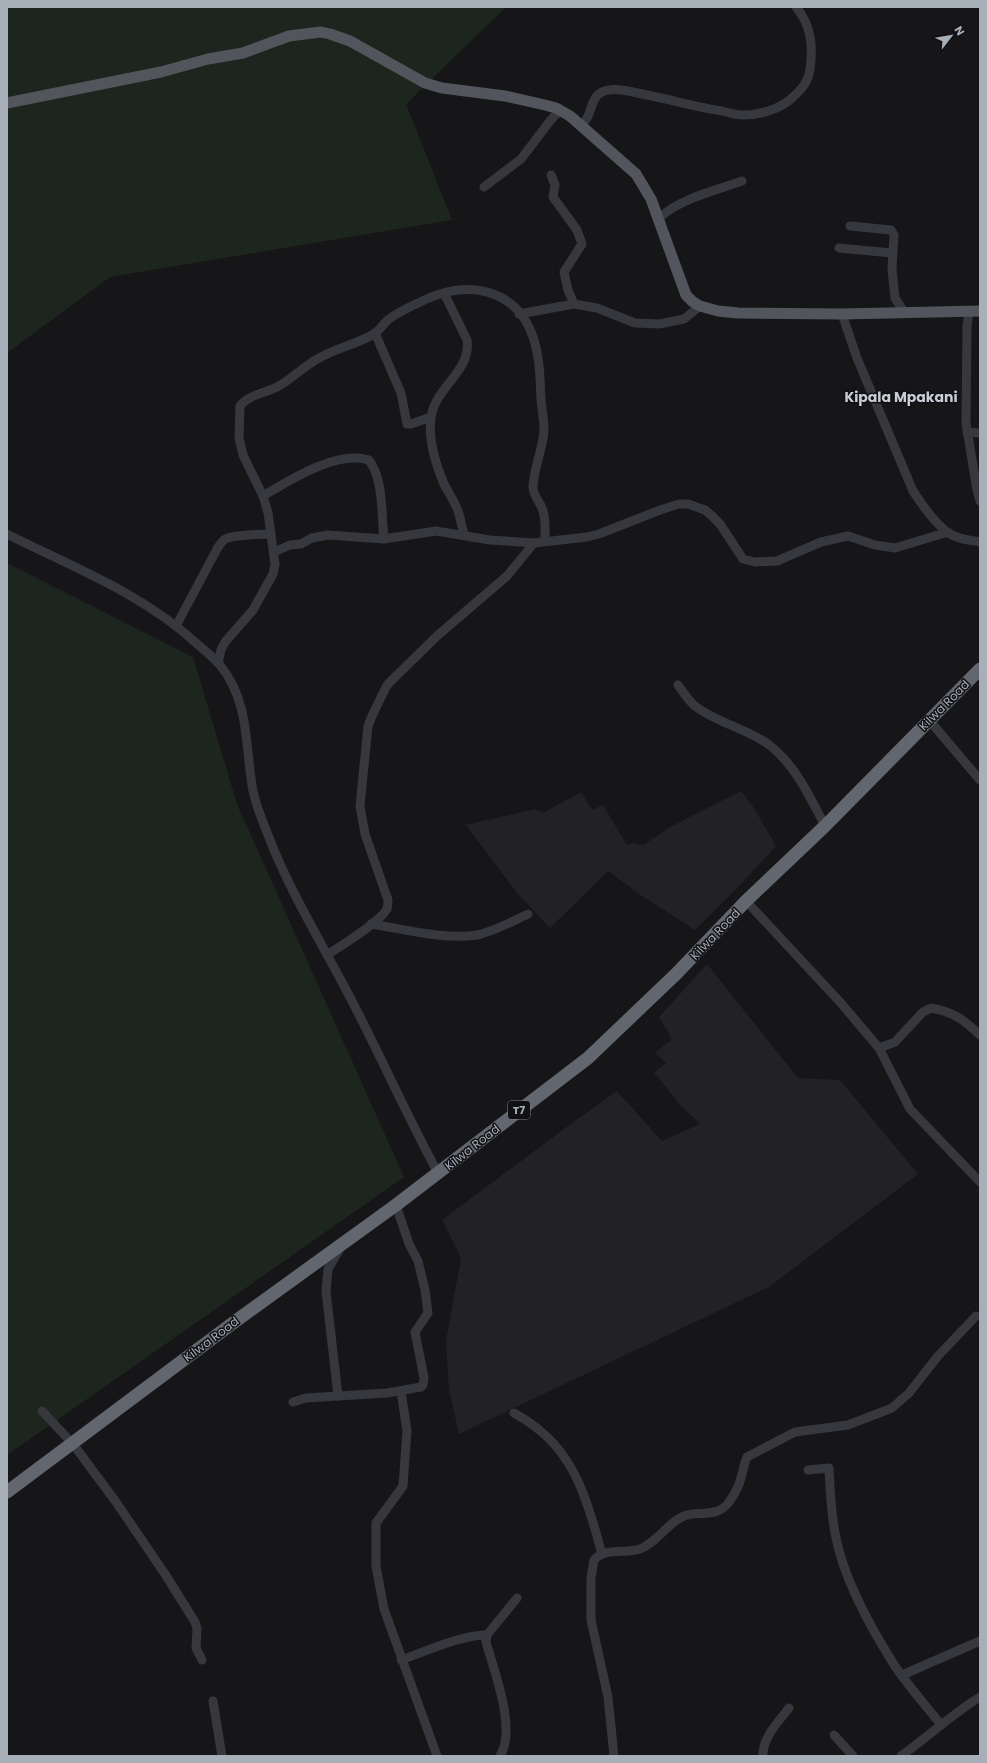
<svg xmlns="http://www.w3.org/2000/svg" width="987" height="1763" font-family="Poppins,sans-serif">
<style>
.built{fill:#222225}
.green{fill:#1d261e}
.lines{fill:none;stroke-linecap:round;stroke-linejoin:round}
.minor{stroke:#36383d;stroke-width:9}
.major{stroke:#52565c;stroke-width:11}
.highway{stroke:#62676f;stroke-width:13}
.labels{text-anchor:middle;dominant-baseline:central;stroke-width:3;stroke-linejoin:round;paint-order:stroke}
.shield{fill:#111113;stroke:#7a8087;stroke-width:1}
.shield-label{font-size:11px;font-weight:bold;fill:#a7afb9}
.street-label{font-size:12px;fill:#a7afb9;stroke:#111113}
.quarter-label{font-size:14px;font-weight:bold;fill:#c8cdd5;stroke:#111113}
</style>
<rect width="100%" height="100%" fill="#161618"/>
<g class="built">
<polygon points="741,791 754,808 776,846 739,886 695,930 642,896 608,871 550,928 517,893 466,825 535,809 543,813 581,792 592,810 603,805 627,845 633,843 643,845 672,826"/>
<polygon points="707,964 798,1078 840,1080 918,1174 769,1287 459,1434 449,1390 446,1341 461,1258 442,1220 572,1123 617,1091 662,1141 700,1124 679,1104 654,1072 666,1063 655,1053 672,1039 659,1017"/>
</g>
<g class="green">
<polygon points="7,7 506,7 406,104 452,220 110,277 7,353"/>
<polygon points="7,563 193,657 237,804 404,1177 7,1455"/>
</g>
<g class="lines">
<g class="minor">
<path d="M581 125C583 122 587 120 588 116 593 105 593 92 609 90 620 88 631 92 642 94 669 99 695 107 722 111 729 113 736 115 743 115 760 115 781 109 793 97 802 89 808 82 810 70 813 47 812 26 796 7"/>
<polyline points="551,175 555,185 553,197 577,230 582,244 564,272 568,290 574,304"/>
<polyline points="484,187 521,159 550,121 560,110"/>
<path d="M659 218C682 198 714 191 742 181"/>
<polyline points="850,226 891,230 894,235 892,269 895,298 904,312"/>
<polyline points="839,248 892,253"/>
<path d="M444 293 467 340C472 371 434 388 431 418 428 439 436 465 444 484 449 494 456 503 459 514 461 521 462 528 464 535"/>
<polyline points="969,312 967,326 966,423 977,490 980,501"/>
<polyline points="519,314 574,304 597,308 635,323 659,324 684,319 700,306"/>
<path d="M842 314 857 358 913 491C922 505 933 521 947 532 956 539 969 540 980 542"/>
<polyline points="375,333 401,393 407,424 411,424 431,417"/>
<polyline points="967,432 980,433"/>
<path d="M263 496C290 480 336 450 369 460 384 480 381 514 384 539"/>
<path d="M7 534C72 567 142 593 196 643 204 650 213 657 220 665 249 701 245 742 252 785 254 802 262 819 268 835 291 895 325 948 354 1005 383 1061 408 1118 438 1173"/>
<polyline points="274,552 290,545 301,544 312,538 328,535 384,539 436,531 490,540 534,543 587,537 599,534 660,510 679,504 688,504 705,510 712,516 720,524 743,559 755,562 777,561 821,542 848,536 875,545 895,548 948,532"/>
<path d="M176 626 217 549C219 546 222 541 225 539 234 535 261 534 271 534"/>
<path d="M218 663 221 650 225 642 253 610 273 574 275 564 268 513 263 496 243 455 239 438 240 406C248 395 265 393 277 387 292 379 304 366 319 358 337 348 357 344 374 334 380 330 384 323 389 319 401 310 416 304 429 298 471 280 517 290 533 337 540 357 540 379 541 400 542 410 544 420 544 430 543 449 534 467 533 486 533 497 541 502 543 511 546 520 545 531 545 541"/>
<path d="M678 685C683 692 688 700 695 706 717 723 745 728 768 744 795 764 810 797 825 826"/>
<polyline points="929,720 980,780"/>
<polyline points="746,901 840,1002 879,1048 910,1109 980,1182"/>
<path d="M371 924C404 929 444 940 477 935 495 931 511 922 528 914"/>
<path d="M327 955C342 945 379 923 387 909 388 906 388 903 388 900L365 834 360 806 368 726 372 716 386 687 389 683 437 636 507 576 534 543"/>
<path d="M879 1048 895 1042 923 1012 931 1008C954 1012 964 1020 980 1035"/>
<polyline points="401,1391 407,1431 403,1486 376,1523 376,1566 384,1609 437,1756"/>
<polyline points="338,1396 326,1291 328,1269 341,1247"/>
<polyline points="293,1402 306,1398 387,1393 421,1387 423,1385 424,1378 415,1332 428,1313 425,1290 418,1261 409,1244 396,1205"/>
<polyline points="42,1411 73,1444 116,1502 165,1574 195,1622 197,1629 196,1648 202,1660"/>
<path d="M514 1413C525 1419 535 1426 544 1434 579 1465 590 1511 602 1554"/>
<path d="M808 1470 829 1468C830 1492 831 1515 836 1538 844 1578 871 1628 893 1663 907 1685 925 1704 941 1725"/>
<path d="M401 1660C424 1652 464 1634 487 1635"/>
<polyline points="902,1675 980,1641"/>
<polyline points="213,1701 222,1756"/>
<polyline points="834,1735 853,1756"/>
<path d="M500 1756C517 1729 494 1671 486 1642L487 1635 517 1598"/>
<path d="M614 1756 608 1697 591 1620V1578L594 1560C606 1547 625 1554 640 1549 658 1542 667 1523 684 1516 698 1510 717 1519 729 1502 735 1494 740 1484 742 1474 744 1468 744 1463 747 1457L795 1432 848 1425 892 1408 909 1393 938 1356 976 1316"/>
<path d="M763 1756C762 1738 779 1721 789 1708"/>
<path d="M901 1756C928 1737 952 1714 980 1697"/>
</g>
<polyline class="major" points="7,103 161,72 208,59 243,53 289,36 321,32 330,34 350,41 425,83 442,88 505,96 545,105 556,108 570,116 636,174 651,199 686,295 693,302 700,306 718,311 738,313 842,314 980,311"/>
<polyline class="highway" points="7,1492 237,1320 396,1205 588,1058 676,974 746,901 825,826 980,669"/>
</g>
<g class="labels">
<rect class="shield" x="508" y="1101" width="22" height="18" rx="3"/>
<g class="shield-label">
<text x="519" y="1110">T7</text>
</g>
<g class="street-label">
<text transform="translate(944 705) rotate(-45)">Kilwa Road</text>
<text transform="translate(715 934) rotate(-46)">Kilwa Road</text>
<text transform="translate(472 1147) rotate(-38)">Kilwa Road</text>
<text transform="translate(211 1339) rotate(-37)">Kilwa Road</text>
</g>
<g class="quarter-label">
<text x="901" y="397">Kipala Mpakani</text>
</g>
</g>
<rect width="987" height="1763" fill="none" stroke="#a7afb9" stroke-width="16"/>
<g transform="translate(951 36) rotate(59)" stroke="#111113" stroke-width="3" paint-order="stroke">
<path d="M0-3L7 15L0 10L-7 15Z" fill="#a7afb9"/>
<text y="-6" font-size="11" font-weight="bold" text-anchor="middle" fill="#a7afb9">N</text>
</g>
</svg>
